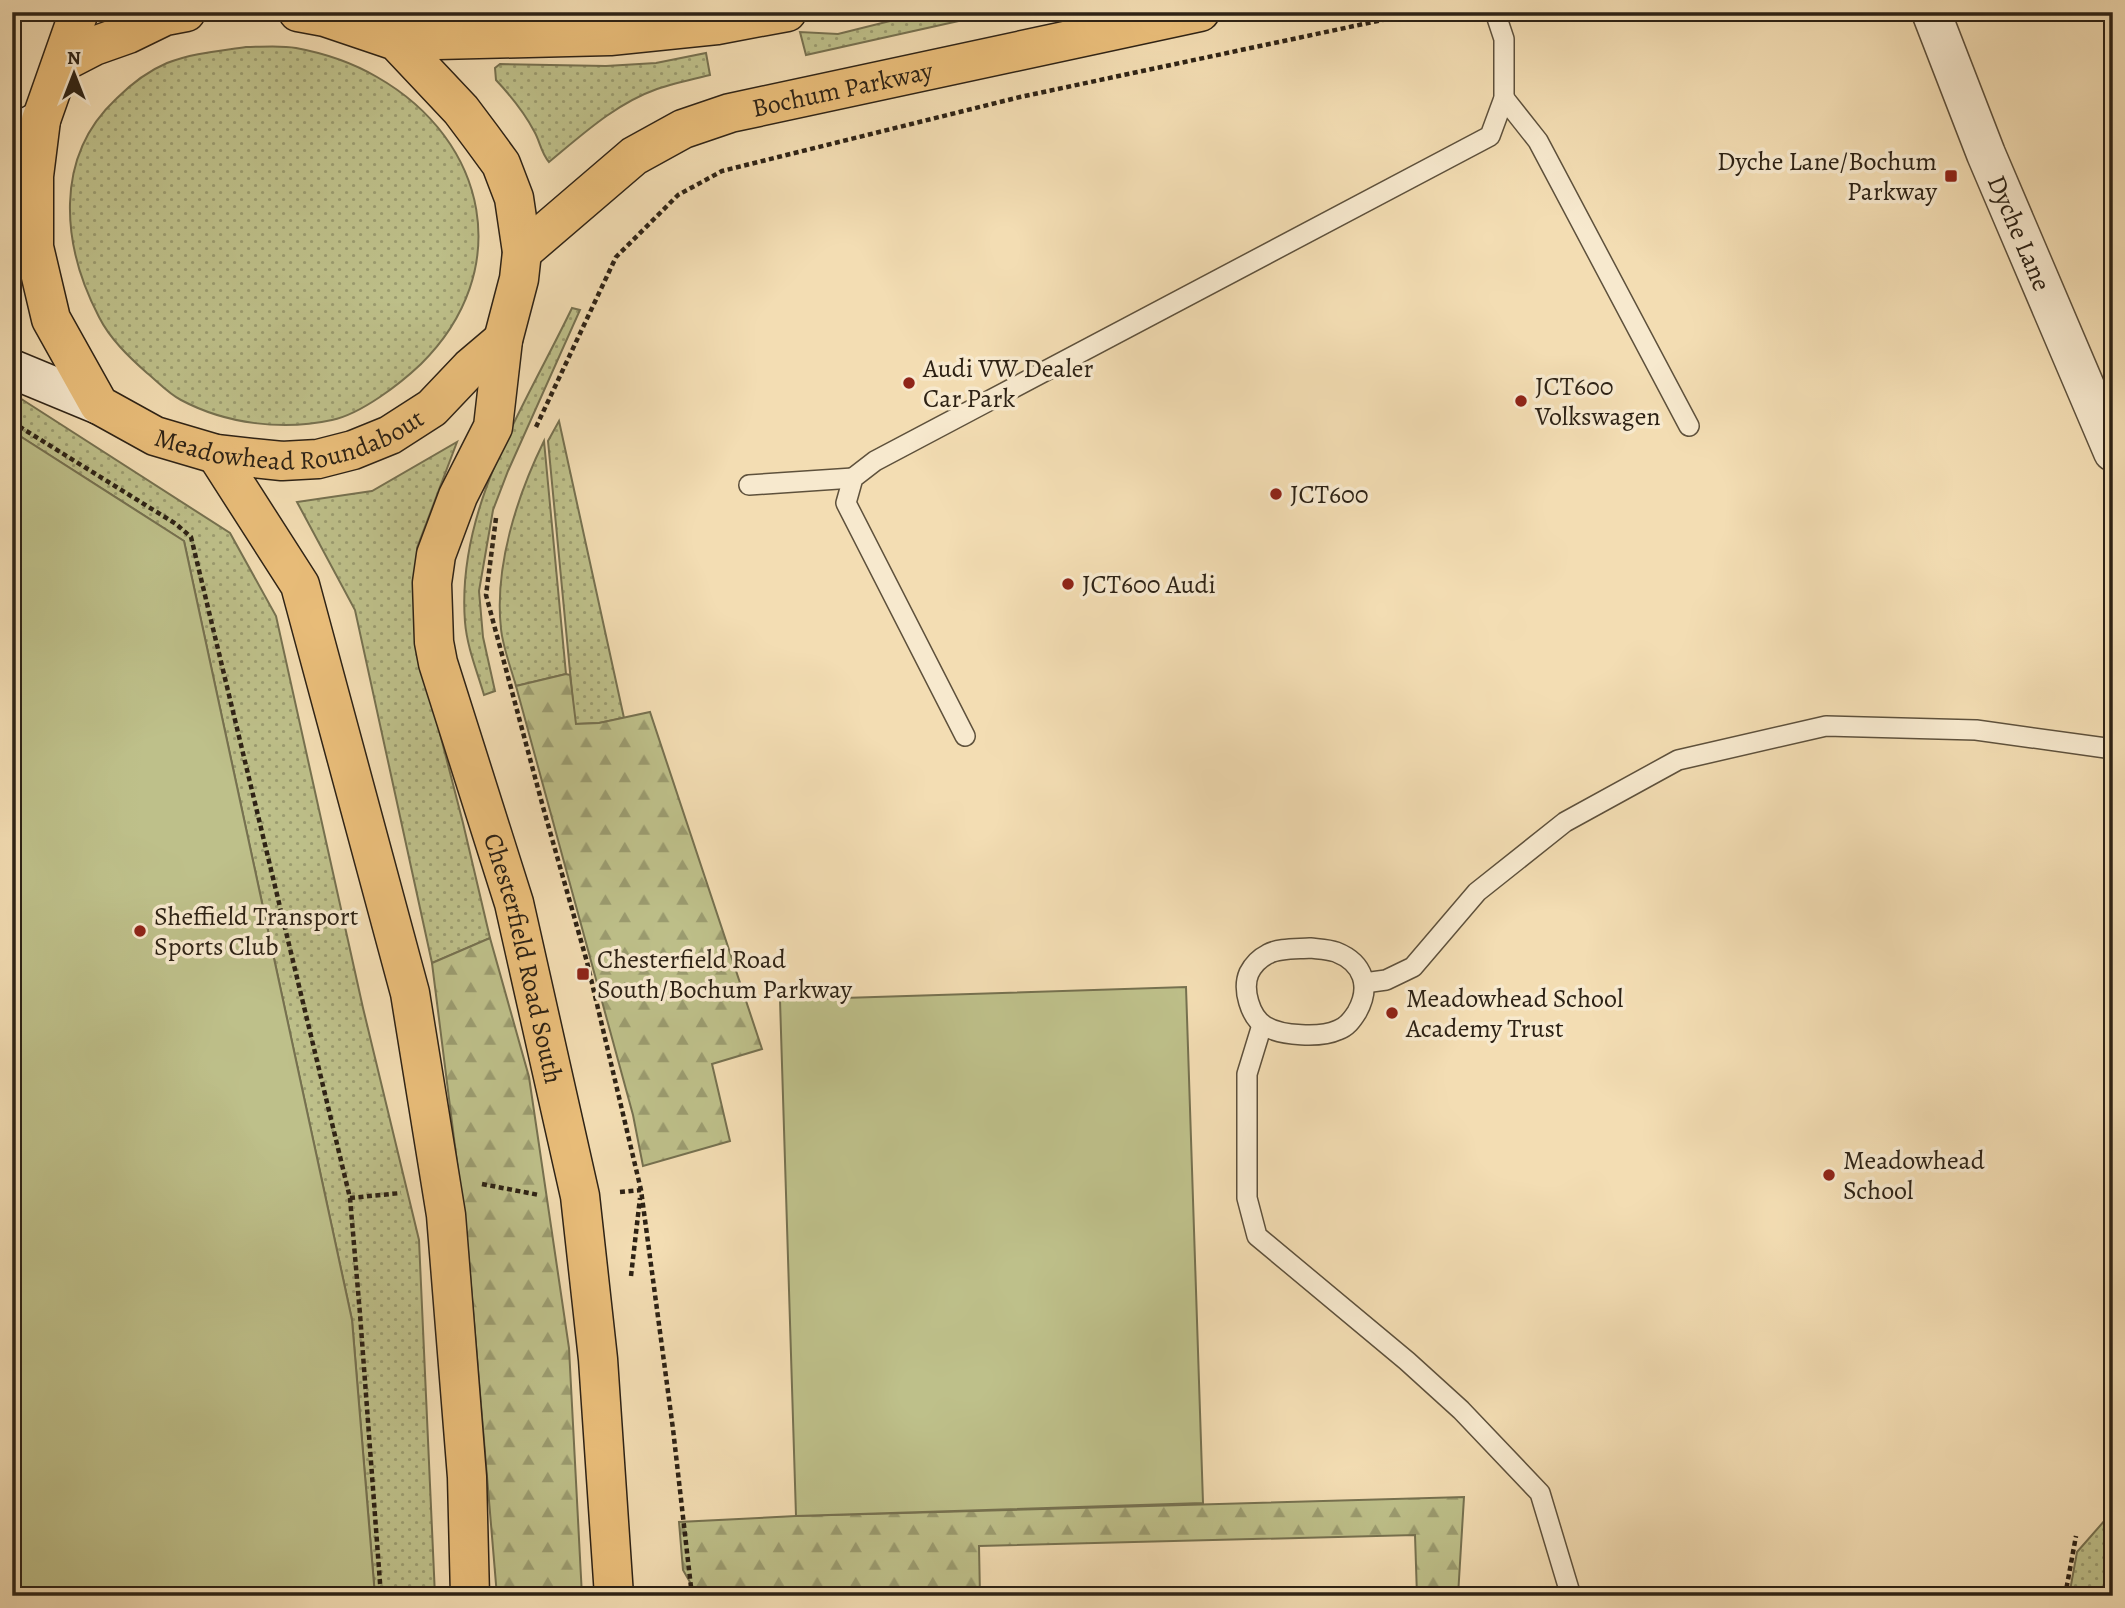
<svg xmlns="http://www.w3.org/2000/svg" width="2125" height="1608" font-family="Alegreya,serif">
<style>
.grass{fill:url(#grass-dots);stroke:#767150;stroke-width:2}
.forest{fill:url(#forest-firs);stroke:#767150;stroke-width:2}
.pitch{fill:#bec08a;stroke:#767150;stroke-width:2}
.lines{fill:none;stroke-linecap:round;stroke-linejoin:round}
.service-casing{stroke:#5e513c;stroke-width:22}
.tertiary-casing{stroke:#5e513c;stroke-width:41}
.secondary-casing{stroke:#2d2215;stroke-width:41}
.trunk-casing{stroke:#2d2215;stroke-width:41}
.path{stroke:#2d2215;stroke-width:4.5;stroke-dasharray:5 3.5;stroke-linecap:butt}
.service{stroke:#f7e9ce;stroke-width:19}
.tertiary{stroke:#f7e9ce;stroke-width:38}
.secondary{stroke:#f7e9ce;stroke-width:38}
.trunk{stroke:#eabe7a;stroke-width:38}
.poi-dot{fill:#8f2418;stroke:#f7e9ce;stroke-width:2.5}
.labels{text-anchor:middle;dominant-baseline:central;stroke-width:7;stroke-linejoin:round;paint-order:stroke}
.street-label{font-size:26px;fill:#2d2215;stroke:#f7e9ce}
.poi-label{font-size:26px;fill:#2d2215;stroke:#f7e9ce;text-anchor:start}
</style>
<defs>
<pattern id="grass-dots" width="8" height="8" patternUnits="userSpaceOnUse" patternTransform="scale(1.75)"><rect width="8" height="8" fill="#bec08a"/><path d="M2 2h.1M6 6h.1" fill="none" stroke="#9b9c70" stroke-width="1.8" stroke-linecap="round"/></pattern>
<pattern id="forest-firs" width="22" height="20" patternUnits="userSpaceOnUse" patternTransform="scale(1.75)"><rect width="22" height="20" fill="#bec08a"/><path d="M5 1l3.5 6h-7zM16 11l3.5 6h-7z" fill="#9b9c70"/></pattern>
</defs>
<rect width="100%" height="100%" fill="#f3ddb3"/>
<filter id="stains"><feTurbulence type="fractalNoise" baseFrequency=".00286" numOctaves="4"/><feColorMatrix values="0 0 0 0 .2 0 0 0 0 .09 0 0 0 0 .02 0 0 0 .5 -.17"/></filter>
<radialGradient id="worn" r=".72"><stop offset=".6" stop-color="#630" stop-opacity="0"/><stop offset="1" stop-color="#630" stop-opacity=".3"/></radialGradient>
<g class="grass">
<polygon points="926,12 999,12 806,55 800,32 838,34"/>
<path d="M246 47C262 47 280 45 296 48 323 53 353 63 377 77 489 141 515 271 421 364 400 384 361 414 332 420 283 431 226 424 181 400 169 394 158 382 147 373 129 357 110 339 99 317 62 246 53 158 116 99 130 85 148 71 167 63 192 53 219 51 246 47Z"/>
<path d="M706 53 710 75C693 79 674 83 657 89 615 104 583 134 549 162 541 153 540 141 534 131 524 112 511 96 496 80L495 68 500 64 606 66 656 63Z"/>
<path d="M572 308 580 310 508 471 493 510 479 591 483 637 495 691 484 695C477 671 467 647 465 622 456 508 525 406 572 308Z"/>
<polygon points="12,393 230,533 276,616 363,1008 419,1240 435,1596 375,1596 352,1320 184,541 12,431"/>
<polygon points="559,421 624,718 599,723 575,724 548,441"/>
<path d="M544 441 566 674 516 686C511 668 503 648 501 629 494 567 517 496 544 441Z"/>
<polygon points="457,442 417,548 421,660 463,823 490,938 432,963 355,610 297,502 372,491"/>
<polygon points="2113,1511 2113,1596 2069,1596 2077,1552"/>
</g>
<g class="forest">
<polygon points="566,674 570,675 576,724 599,723 650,712 762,1049 712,1064 730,1141 643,1166 633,1115 516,686"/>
<polygon points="490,938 529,1077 569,1348 582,1596 497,1596 468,1250 432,963"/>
<polygon points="1464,1497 1458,1596 1417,1596 1415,1535 979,1546 980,1596 698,1596 683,1570 679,1522 796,1516"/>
</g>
<g class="pitch">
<polygon points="12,431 184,541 352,1320 375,1596 12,1596"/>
<polygon points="1186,987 1203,1503 796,1516 780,1000"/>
</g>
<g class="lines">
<g class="service-casing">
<g id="service">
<polyline points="1504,98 1538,141 1689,426"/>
<polyline points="749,485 853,478"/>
<polyline points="965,736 846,503 853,478 875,461 1490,136 1504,98 1504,39 1495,12"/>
<path d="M1310 948C1318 949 1328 949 1336 952 1364 963 1371 987 1357 1012 1352 1020 1347 1027 1338 1030 1321 1038 1281 1036 1265 1026 1250 1017 1242 989 1249 973 1253 965 1260 958 1268 954 1278 948 1297 949 1310 948Z"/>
<polyline points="1364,983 1386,980 1413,967 1477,892 1565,822 1678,760 1826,726 1976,730 2113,749"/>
<polyline points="1262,1025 1247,1074 1247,1198 1257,1236 1407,1361 1461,1410 1540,1493 1571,1596"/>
</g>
</g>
<g class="tertiary-casing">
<g id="tertiary">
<path id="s1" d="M1931 12 1986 154 2113 452"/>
</g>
</g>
<g class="secondary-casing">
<g id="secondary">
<polyline points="12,135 41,120"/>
<polyline points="12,369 99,405"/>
</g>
</g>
<g class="trunk-casing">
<g id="trunk">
<path id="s2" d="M79 12 41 120 34 176V247L51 319 99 405 155 436 216 454 282 461 318 459 353 450 390 435 432 408 470 368 503 340"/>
<path id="s3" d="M298 12 325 17 396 41 461 110 482 138 501 164 514 198 522 252 519 279 503 340 493 427 458 496 436 555 432 583 434 642 438 663 514 903 580 1196 598 1359 614 1596"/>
<polyline points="396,41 610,36 717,25 787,12"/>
<polyline points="63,62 94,46 128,34 165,16 186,12"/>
<path id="s4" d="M522 252 634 156 683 129 730 113 1200 12"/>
<polyline points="216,454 300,585 410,993 446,1215 467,1477 470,1596"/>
</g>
</g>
<g class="path">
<polyline points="12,422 176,524 191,537 350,1198 360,1314 381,1596"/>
<polyline points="536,427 616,257 678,195 722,171 1020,97 1420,12"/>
<polyline points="496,518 486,595 543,807 587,962 641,1190 673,1429 692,1596"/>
<polyline points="482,1184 539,1195"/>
<polyline points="620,1192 641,1190"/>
<polyline points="350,1198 401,1193"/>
<polyline points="631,1276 640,1198"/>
<polyline points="2065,1596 2076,1536"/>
</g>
<use href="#service" class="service"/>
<use href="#tertiary" class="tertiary"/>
<use href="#secondary" class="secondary"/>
<use href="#trunk" class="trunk"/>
</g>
<g class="poi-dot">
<rect x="1944" y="169" width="14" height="14" rx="3.5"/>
<circle cx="909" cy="383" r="7"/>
<circle cx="1521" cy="401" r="7"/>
<circle cx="1276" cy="494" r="7"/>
<circle cx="1068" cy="584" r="7"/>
<circle cx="140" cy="931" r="7"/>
<rect x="576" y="967" width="14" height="14" rx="3.5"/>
<circle cx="1392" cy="1013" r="7"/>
<circle cx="1829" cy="1175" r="7"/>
</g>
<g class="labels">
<g class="street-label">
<text stroke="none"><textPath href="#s4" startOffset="368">Bochum Parkway</textPath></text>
<text stroke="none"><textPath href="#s1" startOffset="238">Dyche Lane</textPath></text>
<text stroke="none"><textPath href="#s2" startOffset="618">Meadowhead Roundabout</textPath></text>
<text stroke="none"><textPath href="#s3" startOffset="1090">Chesterfield Road South</textPath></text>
</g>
<g class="poi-label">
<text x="1937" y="161" text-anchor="end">Dyche Lane/Bochum<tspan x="1937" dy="30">Parkway</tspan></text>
<text x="923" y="368">Audi VW Dealer<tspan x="923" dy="30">Car Park</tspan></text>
<text x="1535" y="386">JCT600<tspan x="1535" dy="30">Volkswagen</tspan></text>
<text x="1290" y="494">JCT600</text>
<text x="1082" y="584">JCT600 Audi</text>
<text x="154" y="916">Sheffield Transport<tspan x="154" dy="30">Sports Club</tspan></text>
<text x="597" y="959">Chesterfield Road<tspan x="597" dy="30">South/Bochum Parkway</tspan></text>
<text x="1406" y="998">Meadowhead School<tspan x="1406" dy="30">Academy Trust</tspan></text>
<text x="1843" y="1160">Meadowhead<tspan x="1843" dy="30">School</tspan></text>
</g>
</g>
<rect width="2125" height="1608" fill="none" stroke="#f3ddb3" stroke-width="42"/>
<rect x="14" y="14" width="2097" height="1580" fill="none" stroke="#2d2215" stroke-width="3.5"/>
<rect x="21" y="21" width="2083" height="1566" fill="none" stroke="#2d2215" stroke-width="2"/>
<g transform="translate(74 74)" stroke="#f7e9ce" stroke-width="5" paint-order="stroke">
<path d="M0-5L12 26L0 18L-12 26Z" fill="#2d2215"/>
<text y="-10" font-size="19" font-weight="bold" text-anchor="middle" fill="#2d2215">N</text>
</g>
<rect width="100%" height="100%" filter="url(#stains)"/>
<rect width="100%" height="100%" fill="url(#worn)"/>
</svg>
